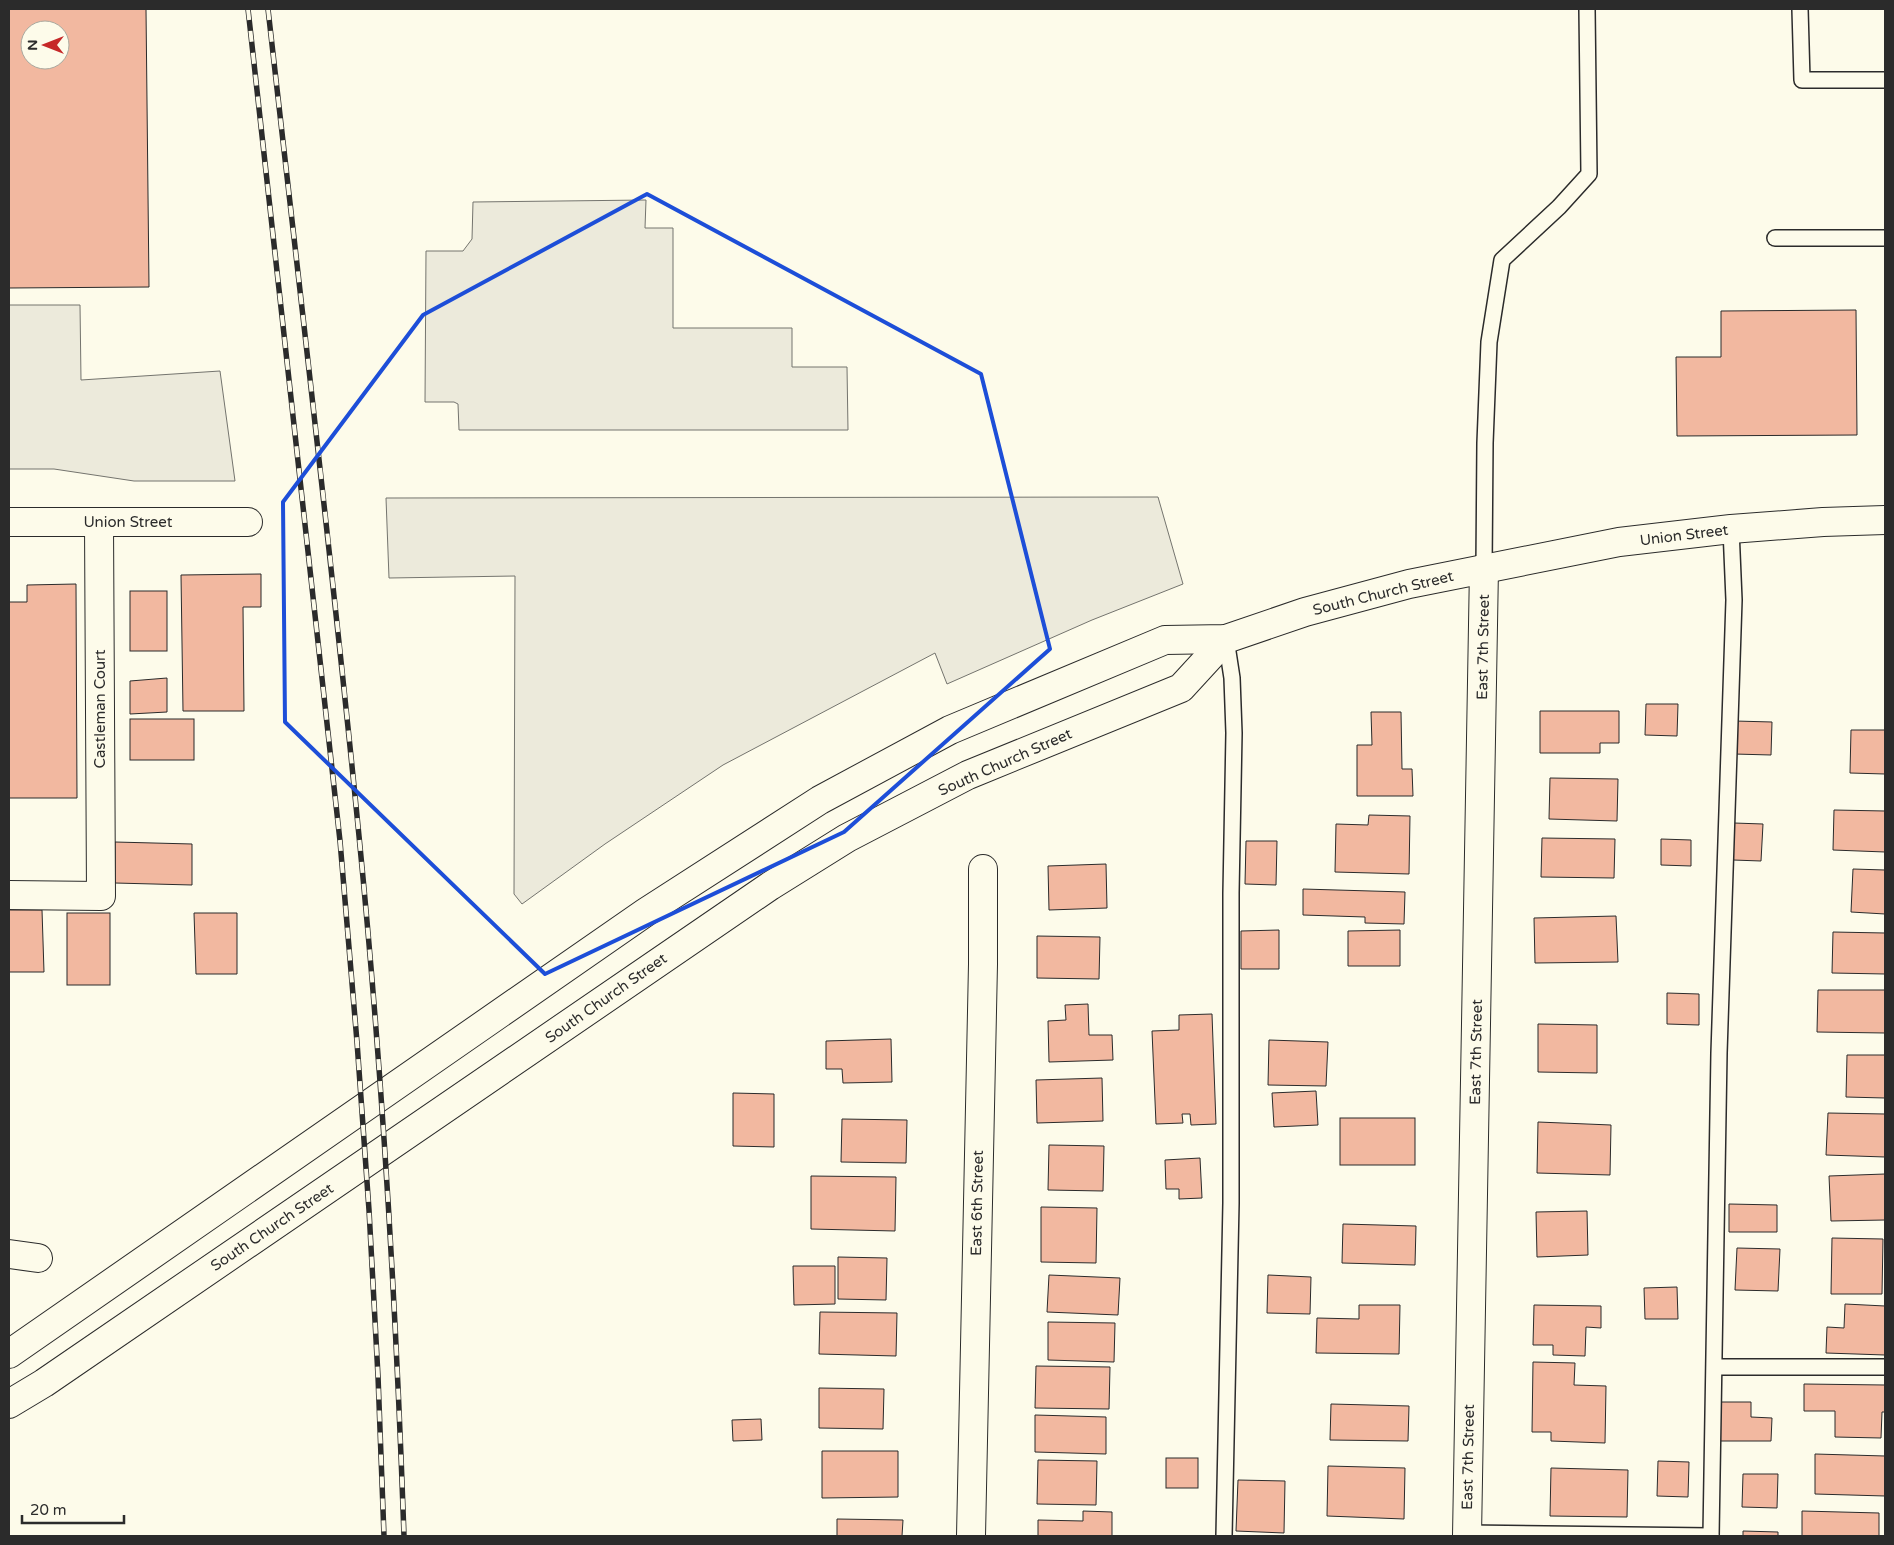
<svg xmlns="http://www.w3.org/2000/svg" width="1894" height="1545" font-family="'Varela Round',sans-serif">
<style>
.parking{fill:#eceadb;stroke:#74746e}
.building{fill:#f2b8a0;stroke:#2b2b2b;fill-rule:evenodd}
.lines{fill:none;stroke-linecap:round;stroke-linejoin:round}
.lane-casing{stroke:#2b2b2b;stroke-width:18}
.street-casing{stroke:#2b2b2b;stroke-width:30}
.secondary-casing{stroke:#2b2b2b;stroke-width:30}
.lane{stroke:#fdfbea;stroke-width:15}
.street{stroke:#fdfbea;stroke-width:28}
.secondary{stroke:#fdfbea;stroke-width:28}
.rail-casing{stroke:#2b2b2b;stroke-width:5.5}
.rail{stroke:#fdfbea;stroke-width:4;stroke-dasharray:11;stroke-linecap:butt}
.marked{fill:none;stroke:#1d4ed8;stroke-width:4;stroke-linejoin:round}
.labels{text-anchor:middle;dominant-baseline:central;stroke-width:4;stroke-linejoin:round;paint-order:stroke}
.street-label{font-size:15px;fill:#2b2b2b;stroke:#fdfbea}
</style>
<rect width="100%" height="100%" fill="#fdfbea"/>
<g class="parking">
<polygon points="646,200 645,228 673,228 673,328 792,328 792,367 847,367 848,430 459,430 458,404 454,402 425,402 426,251 463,251 472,239 473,202"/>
<polygon points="9,305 80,305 81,380 220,371 235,481 134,481 54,469 9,469"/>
<polygon points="1158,497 1183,584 1092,620 947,684 935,653 723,765 605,844 522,904 514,894 515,576 389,578 386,498"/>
</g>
<g class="building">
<path d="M9 9H146L149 287 9 288ZM30 30H60V60H30Z"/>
<polygon points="1856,310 1857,435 1677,436 1676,357 1721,357 1721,311"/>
<polygon points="261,574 261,607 243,607 244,711 183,711 181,575"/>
<polygon points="76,584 77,798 9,798 9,602 27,602 27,585"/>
<rect x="130" y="591" width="37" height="60"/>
<polygon points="167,678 167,712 130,714 130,681"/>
<polygon points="1646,704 1678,704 1677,736 1645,735"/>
<polygon points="1540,711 1619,711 1619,743 1600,743 1600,753 1540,753"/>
<polygon points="1371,712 1401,712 1402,769 1412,769 1413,796 1357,796 1357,745 1372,745"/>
<rect x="130" y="719" width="64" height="41"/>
<polygon points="1735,721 1772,722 1771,755 1734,754"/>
<polygon points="1851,730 1885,730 1885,774 1850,773"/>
<polygon points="1550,778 1618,779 1617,821 1549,819"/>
<polygon points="1834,810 1885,811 1885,852 1833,850"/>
<polygon points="1369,815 1410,816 1409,874 1335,872 1336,824 1368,825"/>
<polygon points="1734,823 1763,824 1761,861 1733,860"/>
<polygon points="1542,838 1615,839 1614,878 1541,877"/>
<polygon points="1661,839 1691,840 1691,866 1661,865"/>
<polygon points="1246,841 1277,841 1276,885 1245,884"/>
<polygon points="115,842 192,844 192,885 115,883"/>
<polygon points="1106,864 1107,908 1049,910 1048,866"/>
<polygon points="1853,869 1885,870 1885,914 1851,912"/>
<polygon points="1303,889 1405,892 1404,924 1365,923 1365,917 1303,915"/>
<polygon points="9,910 42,910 44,972 9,972"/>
<rect x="67" y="913" width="43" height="72"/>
<polygon points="194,913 237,913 237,974 196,974"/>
<polygon points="1616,916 1618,962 1535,963 1534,918"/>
<polygon points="1279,930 1279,969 1241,969 1241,931"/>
<polygon points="1400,930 1400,966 1348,966 1348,931"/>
<polygon points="1833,932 1885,933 1885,974 1832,973"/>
<polygon points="1037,936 1100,937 1099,979 1037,978"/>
<polygon points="1818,990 1885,990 1885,1033 1817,1032"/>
<polygon points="1667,993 1699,994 1699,1025 1667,1024"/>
<polygon points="1088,1004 1089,1035 1112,1035 1113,1060 1049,1062 1048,1021 1066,1020 1065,1005"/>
<polygon points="1212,1014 1216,1124 1191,1125 1190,1114 1182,1114 1183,1123 1156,1124 1152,1031 1179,1030 1179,1015"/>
<polygon points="1538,1024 1597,1025 1597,1073 1538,1072"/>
<polygon points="891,1039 892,1082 843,1083 842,1069 826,1069 826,1041"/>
<polygon points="1269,1040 1328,1042 1326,1086 1268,1085"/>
<polygon points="1847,1055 1885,1055 1885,1098 1846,1097"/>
<polygon points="1102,1078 1103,1121 1037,1123 1036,1080"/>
<polygon points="1316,1091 1318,1125 1274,1127 1272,1093"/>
<polygon points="733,1093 774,1094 774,1147 733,1146"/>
<polygon points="1828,1113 1885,1114 1885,1157 1826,1155"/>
<rect x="1340" y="1118" width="75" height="47"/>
<polygon points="842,1119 907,1120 906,1163 841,1162"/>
<polygon points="1538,1122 1611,1125 1610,1175 1537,1173"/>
<polygon points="1049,1145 1104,1146 1103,1191 1048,1190"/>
<polygon points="1200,1158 1202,1198 1179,1199 1179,1189 1166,1189 1165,1160"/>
<polygon points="1885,1174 1885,1220 1831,1221 1829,1176"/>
<polygon points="811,1176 896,1177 895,1231 811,1229"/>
<polygon points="1729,1204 1777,1205 1777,1232 1729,1232"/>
<polygon points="1041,1207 1097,1208 1096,1263 1041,1262"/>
<polygon points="1587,1211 1588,1255 1537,1257 1536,1212"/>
<polygon points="1343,1224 1416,1226 1415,1265 1342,1263"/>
<polygon points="1832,1238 1883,1239 1882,1294 1831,1294"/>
<polygon points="1737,1248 1780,1249 1778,1291 1735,1290"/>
<polygon points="838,1257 887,1258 886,1300 838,1299"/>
<polygon points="793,1266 835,1266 835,1304 794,1305"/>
<polygon points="1049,1275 1120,1278 1118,1315 1047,1312"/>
<polygon points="1268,1275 1311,1277 1310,1314 1267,1313"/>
<polygon points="1677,1287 1678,1319 1645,1319 1644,1288"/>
<polygon points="1845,1304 1885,1306 1885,1355 1826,1353 1827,1327 1844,1328"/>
<polygon points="1359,1305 1400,1305 1399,1354 1316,1353 1317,1318 1359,1319"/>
<polygon points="1534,1305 1601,1306 1601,1328 1586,1327 1585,1356 1553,1355 1553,1345 1533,1345"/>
<polygon points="820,1312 897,1313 896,1356 819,1354"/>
<polygon points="1048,1322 1115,1323 1114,1362 1048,1360"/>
<polygon points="1533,1362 1575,1363 1574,1385 1606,1386 1605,1443 1551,1441 1551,1432 1532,1432"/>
<polygon points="1036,1366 1110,1367 1109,1409 1035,1408"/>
<polygon points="1804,1384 1885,1385 1885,1412 1882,1412 1881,1438 1835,1437 1835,1411 1804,1411"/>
<polygon points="819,1388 884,1389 883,1429 819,1428"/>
<polygon points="1718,1402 1751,1402 1751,1417 1772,1418 1771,1441 1718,1441"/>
<polygon points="1331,1404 1409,1406 1408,1441 1330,1440"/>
<polygon points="1035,1415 1106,1417 1106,1454 1035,1452"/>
<polygon points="761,1419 762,1440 733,1441 732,1420"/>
<polygon points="822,1451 898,1451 898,1497 822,1498"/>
<polygon points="1815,1454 1885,1456 1885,1496 1815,1494"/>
<rect x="1166" y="1458" width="32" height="30"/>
<polygon points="1038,1460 1097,1461 1096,1505 1037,1504"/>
<polygon points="1658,1461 1689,1462 1688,1497 1657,1496"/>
<polygon points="1328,1466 1405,1468 1404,1519 1327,1516"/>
<polygon points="1551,1468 1628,1470 1627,1517 1550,1516"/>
<polygon points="1743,1474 1778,1474 1777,1508 1742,1507"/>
<polygon points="1238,1480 1285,1481 1284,1533 1236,1531"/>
<polygon points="1083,1511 1112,1512 1112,1536 1038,1536 1038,1520 1083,1521"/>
<polygon points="1802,1511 1879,1513 1879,1536 1802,1536"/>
<polygon points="837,1519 903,1520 902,1536 837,1536"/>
<polygon points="1743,1531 1778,1532 1778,1536 1743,1536"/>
</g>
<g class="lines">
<g class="lane-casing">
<g id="lane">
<polyline points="1800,9 1802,80 1885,80"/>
<polyline points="1775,238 1885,238"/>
<polyline points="1484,568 1485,443 1489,342 1502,260 1559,207 1589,174 1587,9"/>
<polyline points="1715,1367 1885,1367"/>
<polyline points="1467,1533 1711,1536"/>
<polyline points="1224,1536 1231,1203 1231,893 1234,733 1232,678 1226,639"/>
<polyline points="1711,1536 1719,1053 1734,600 1731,529"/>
</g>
</g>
<g class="street-casing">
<g id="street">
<polyline points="9,522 248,522"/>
<polyline points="9,895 101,896 99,523"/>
<polyline points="9,1254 38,1258"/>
<polyline points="971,1536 983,964 983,869"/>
<polyline points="1467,1536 1484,568"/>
</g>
</g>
<g class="secondary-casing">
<g id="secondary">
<polyline points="9,1354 646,912 820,800 950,730 1165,640 1226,639 1305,612 1409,584 1619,542 1731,529 1823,522 1885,520"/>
<polyline points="9,1404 44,1383 770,886 847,838 968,775 1181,688 1226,639"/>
</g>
</g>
<use href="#lane" class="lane"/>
<use href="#street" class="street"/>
<use href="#secondary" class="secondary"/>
<g class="rail-casing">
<g id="rail">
<polyline points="248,9 340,841 357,1042 369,1210 378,1376 384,1536"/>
<path d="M268 9C299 285 332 560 359 836 382 1069 396 1303 404 1536"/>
</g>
</g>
<use href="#rail" class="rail"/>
</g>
<path class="marked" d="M647 194 981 374 1050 649 844 832 545 974 285 722 283 502 423 315Z"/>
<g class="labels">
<g class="street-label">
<text x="128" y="522">Union Street</text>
<text transform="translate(1684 535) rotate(-7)">Union Street</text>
<text transform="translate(1383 593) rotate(-14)">South Church Street</text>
<text transform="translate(1483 647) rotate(-89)">East 7th Street</text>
<text transform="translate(100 709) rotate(-90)">Castleman Court</text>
<text transform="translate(1005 762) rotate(-24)">South Church Street</text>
<text transform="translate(606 998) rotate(-35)">South Church Street</text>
<text transform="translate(1476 1052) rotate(-89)">East 7th Street</text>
<text transform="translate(977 1203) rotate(-89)">East 6th Street</text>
<text transform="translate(272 1227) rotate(-34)">South Church Street</text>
<text transform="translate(1468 1457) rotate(-89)">East 7th Street</text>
</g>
</g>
<rect width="1894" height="1545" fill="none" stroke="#2b2b2b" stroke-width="20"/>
<g transform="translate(45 45) rotate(270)"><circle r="24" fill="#fdfbea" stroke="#a9a89e"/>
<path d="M0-4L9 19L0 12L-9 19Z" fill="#c62828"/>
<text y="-8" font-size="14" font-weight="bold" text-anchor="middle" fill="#2b2b2b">N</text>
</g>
<path d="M22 1515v8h102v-8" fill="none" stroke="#2b2b2b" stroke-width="2.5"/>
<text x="30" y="1515" font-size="15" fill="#2b2b2b" stroke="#fdfbea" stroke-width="4" paint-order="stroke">20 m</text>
</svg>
